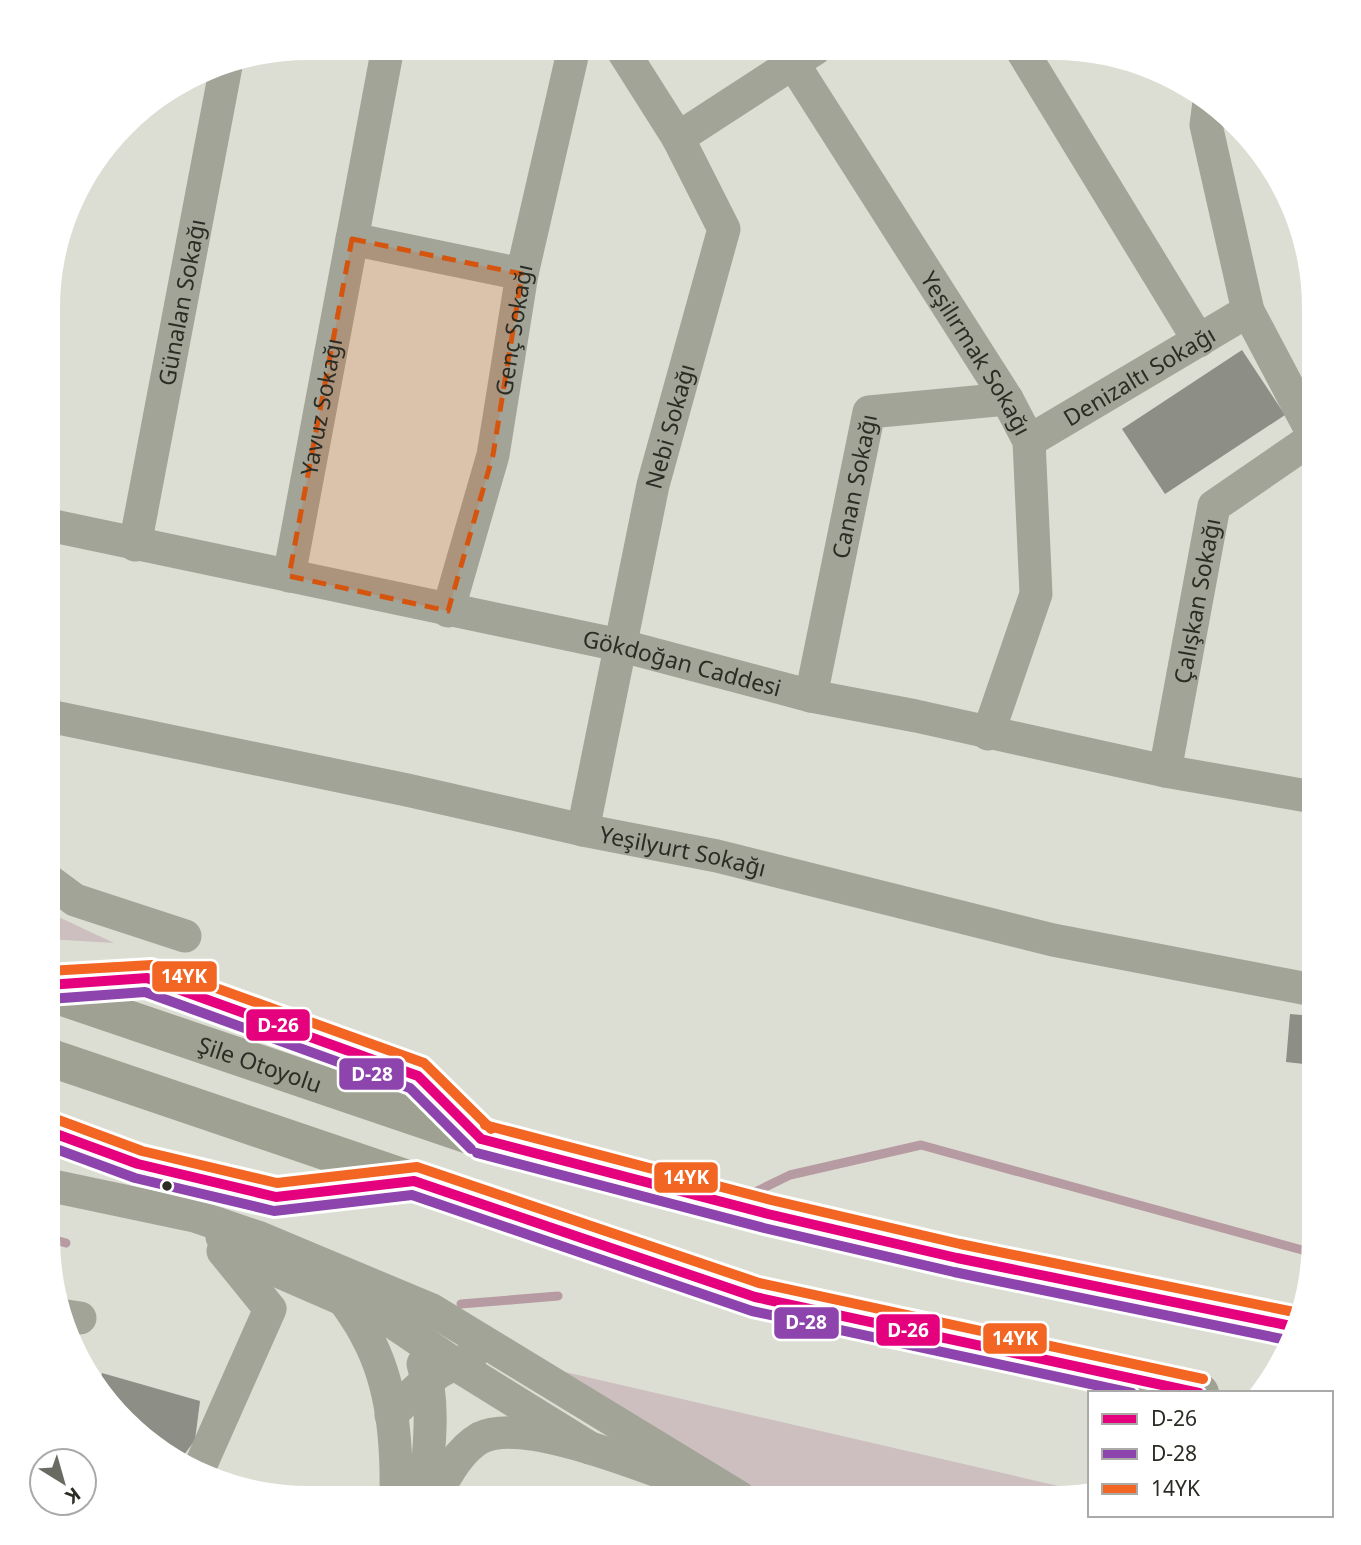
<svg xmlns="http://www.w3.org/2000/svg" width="1361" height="1545" font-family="'Noto Sans',sans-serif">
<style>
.green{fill:#cdbfbf}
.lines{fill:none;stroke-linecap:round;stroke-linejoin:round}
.stream{stroke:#b79ba2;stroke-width:9}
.building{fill:#8d8e86}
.minor{stroke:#a2a498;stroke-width:33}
.highway{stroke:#9fa192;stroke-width:38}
.bus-1-casing{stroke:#fff;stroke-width:16}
.bus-2-casing{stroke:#fff;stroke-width:16}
.bus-3-casing{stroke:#fff;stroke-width:16}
.bus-1{stroke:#e5007d;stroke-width:10}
.bus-2{stroke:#8e44ad;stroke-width:10}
.bus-3{stroke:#f26522;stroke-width:10}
.marked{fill:#d5550e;fill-opacity:0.2;stroke:#d5550e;stroke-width:5;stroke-dasharray:14 9;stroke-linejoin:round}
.bus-dot{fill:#2b2d25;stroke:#fff;stroke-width:2.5}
.labels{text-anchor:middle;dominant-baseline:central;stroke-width:7;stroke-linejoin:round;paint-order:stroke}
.street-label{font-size:23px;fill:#2b2d25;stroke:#fff}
.line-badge{stroke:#fff;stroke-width:2.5}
.badge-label{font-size:19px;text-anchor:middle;font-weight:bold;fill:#fff}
</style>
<rect width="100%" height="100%" fill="#dcded3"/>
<g class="green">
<polygon points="48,912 114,943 48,939"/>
<polygon points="565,1372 1089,1493 1070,1497 768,1497"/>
</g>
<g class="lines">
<g class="stream">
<polyline points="753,1193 790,1175 921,1145 1313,1253"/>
<polyline points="48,1238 66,1243"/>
<polyline points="461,1304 558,1296"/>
</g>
</g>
<g class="building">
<polygon points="1242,350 1285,415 1165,494 1122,429"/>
<polygon points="1290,1014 1313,1016 1313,1065 1286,1062"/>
<polygon points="102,1373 200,1401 195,1440 178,1463 98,1388"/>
</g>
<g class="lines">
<g class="minor">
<path id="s1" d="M784 49 1007 399 1029 441 1036 594 988 734"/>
<polyline points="1021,49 1199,341"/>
<polyline points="1209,102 1206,125 1248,311 1313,434"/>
<polyline points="678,138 815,49"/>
<polyline points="352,239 522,274"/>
<path id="s2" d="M1029 441 1248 311"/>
<path id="s3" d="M49 525 619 645 811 696 916 716 1165 771 1313 797"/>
<path id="s4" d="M135 545 227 61"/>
<path id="s5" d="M289 576 388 47"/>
<path id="s6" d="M448 611 493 455 522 274 574 48"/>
<path id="s7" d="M811 696 869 412 1007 399"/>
<path id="s8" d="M49 716 407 790 583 830 717 856 1053 940 1313 990"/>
<path id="s9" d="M1165 771 1214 506 1313 438"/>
<path id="s10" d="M583 830 653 485 724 229 678 138 621 48"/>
<polyline points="48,880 75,900 185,936"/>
<polyline points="48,985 147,978 418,1076 481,1139"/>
<polyline points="48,1131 138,1164 276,1197 413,1181"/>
<polyline points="48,1185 195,1216 260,1238 432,1310 739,1497"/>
<polyline points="222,1237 252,1260 388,1319 453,1363 590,1448"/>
<path d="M344 1300C352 1312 361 1324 367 1337 393 1385 397 1443 396 1497"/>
<polyline points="60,1315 80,1318"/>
<path d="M423 1364C436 1406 428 1454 425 1497"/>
<path d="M391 1415C415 1391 436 1367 470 1359"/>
<polyline points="199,1469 270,1309 223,1251"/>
<path d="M435 1497C445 1476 459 1450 480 1438 523 1416 642 1466 688 1482"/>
</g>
<g class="highway">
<path id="s11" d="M48 992 481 1139 768 1214 957 1258 1291 1326"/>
<polyline points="48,1057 755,1297 1200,1393"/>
</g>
<g class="bus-1-casing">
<g id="bus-1">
<polyline points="48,985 147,978 418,1076 481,1139"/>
<polyline points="48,1131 138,1164 276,1197 414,1181 755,1297 1199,1393"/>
<polyline points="481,1139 768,1214 957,1258 1291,1326"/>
</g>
</g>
<g class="bus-2-casing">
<g id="bus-2">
<polyline points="49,999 145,992 410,1088 471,1149"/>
<polyline points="48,1146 135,1178 274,1211 412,1195 752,1311 1132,1393"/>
<polyline points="477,1153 764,1228 954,1272 1287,1340"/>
</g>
</g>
<g class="bus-3-casing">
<g id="bus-3">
<polyline points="48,971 152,965 424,1063 491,1129"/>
<polyline points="53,1118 142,1151 277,1183 417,1167 759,1283 1203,1379"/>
<polyline points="485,1125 771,1200 960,1244 1294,1312"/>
</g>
</g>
<use href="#bus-1" class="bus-1"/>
<use href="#bus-2" class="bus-2"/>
<use href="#bus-3" class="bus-3"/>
</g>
<path class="marked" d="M352 239 522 274 493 455 448 611 289 576Z"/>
<circle class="bus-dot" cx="167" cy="1186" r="6"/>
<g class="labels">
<g class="street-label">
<text stroke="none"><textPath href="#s4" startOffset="247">Günalan Sokağı</textPath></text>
<text stroke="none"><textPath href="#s6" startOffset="289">Genç Sokağı</textPath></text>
<text stroke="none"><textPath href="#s1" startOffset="360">Yeşilırmak Sokağı</textPath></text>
<text stroke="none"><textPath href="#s2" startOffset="128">Denizaltı Sokağı</textPath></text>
<text stroke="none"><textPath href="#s5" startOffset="172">Yavuz Sokağı</textPath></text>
<text stroke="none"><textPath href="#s10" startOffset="413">Nebi Sokağı</textPath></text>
<text stroke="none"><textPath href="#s7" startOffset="214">Canan Sokağı</textPath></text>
<text stroke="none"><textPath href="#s9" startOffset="173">Çalışkan Sokağı</textPath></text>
<text stroke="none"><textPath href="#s3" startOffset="648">Gökdoğan Caddesi</textPath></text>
<text stroke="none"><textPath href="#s8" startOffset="648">Yeşilyurt Sokağı</textPath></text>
<text stroke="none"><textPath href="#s11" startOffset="224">Şile Otoyolu</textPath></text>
</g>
</g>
<path d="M0 0H1361V1545H0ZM308 60H1054A248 248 0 0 1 1302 308V1238A248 248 0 0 1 1054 1486H308A248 248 0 0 1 60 1238V308A248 248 0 0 1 308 60Z" fill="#fff" fill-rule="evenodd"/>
<g class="line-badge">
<rect x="151" y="960" width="67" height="33" rx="7" fill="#f26522"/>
<rect x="245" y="1008" width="66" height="34" rx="7" fill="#e5007d"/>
<rect x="338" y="1057" width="67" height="34" rx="7" fill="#8e44ad"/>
<rect x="653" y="1161" width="66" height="33" rx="7" fill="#f26522"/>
<rect x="773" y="1306" width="67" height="34" rx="7" fill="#8e44ad"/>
<rect x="875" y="1313" width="66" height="34" rx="7" fill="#e5007d"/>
<rect x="982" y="1322" width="66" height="33" rx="7" fill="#f26522"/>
</g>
<g class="badge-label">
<text x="184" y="983">14YK</text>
<text x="278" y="1032">D-26</text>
<text x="372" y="1081">D-28</text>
<text x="686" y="1184">14YK</text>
<text x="806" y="1329">D-28</text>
<text x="908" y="1337">D-26</text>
<text x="1015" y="1345">14YK</text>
</g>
<rect x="1088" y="1391" width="245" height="126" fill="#ffffff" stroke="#aaaba8" stroke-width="2"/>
<rect x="1102" y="1414" width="35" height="10" fill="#e5007d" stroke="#aaaba8" stroke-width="2"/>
<text x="1151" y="1426" font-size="21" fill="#2b2d25">D-26</text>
<rect x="1102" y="1449" width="35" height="10" fill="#8e44ad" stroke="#aaaba8" stroke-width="2"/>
<text x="1151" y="1461" font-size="21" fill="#2b2d25">D-28</text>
<rect x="1102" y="1484" width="35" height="10" fill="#f26522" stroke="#aaaba8" stroke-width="2"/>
<text x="1151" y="1496" font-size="21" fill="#2b2d25">14YK</text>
<g transform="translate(63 1482) rotate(143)"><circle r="33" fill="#ffffff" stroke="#aaaba8" stroke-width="2"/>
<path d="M0-5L12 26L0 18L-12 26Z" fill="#696b62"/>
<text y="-10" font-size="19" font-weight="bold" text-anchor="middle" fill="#2b2d25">K</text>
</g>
</svg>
